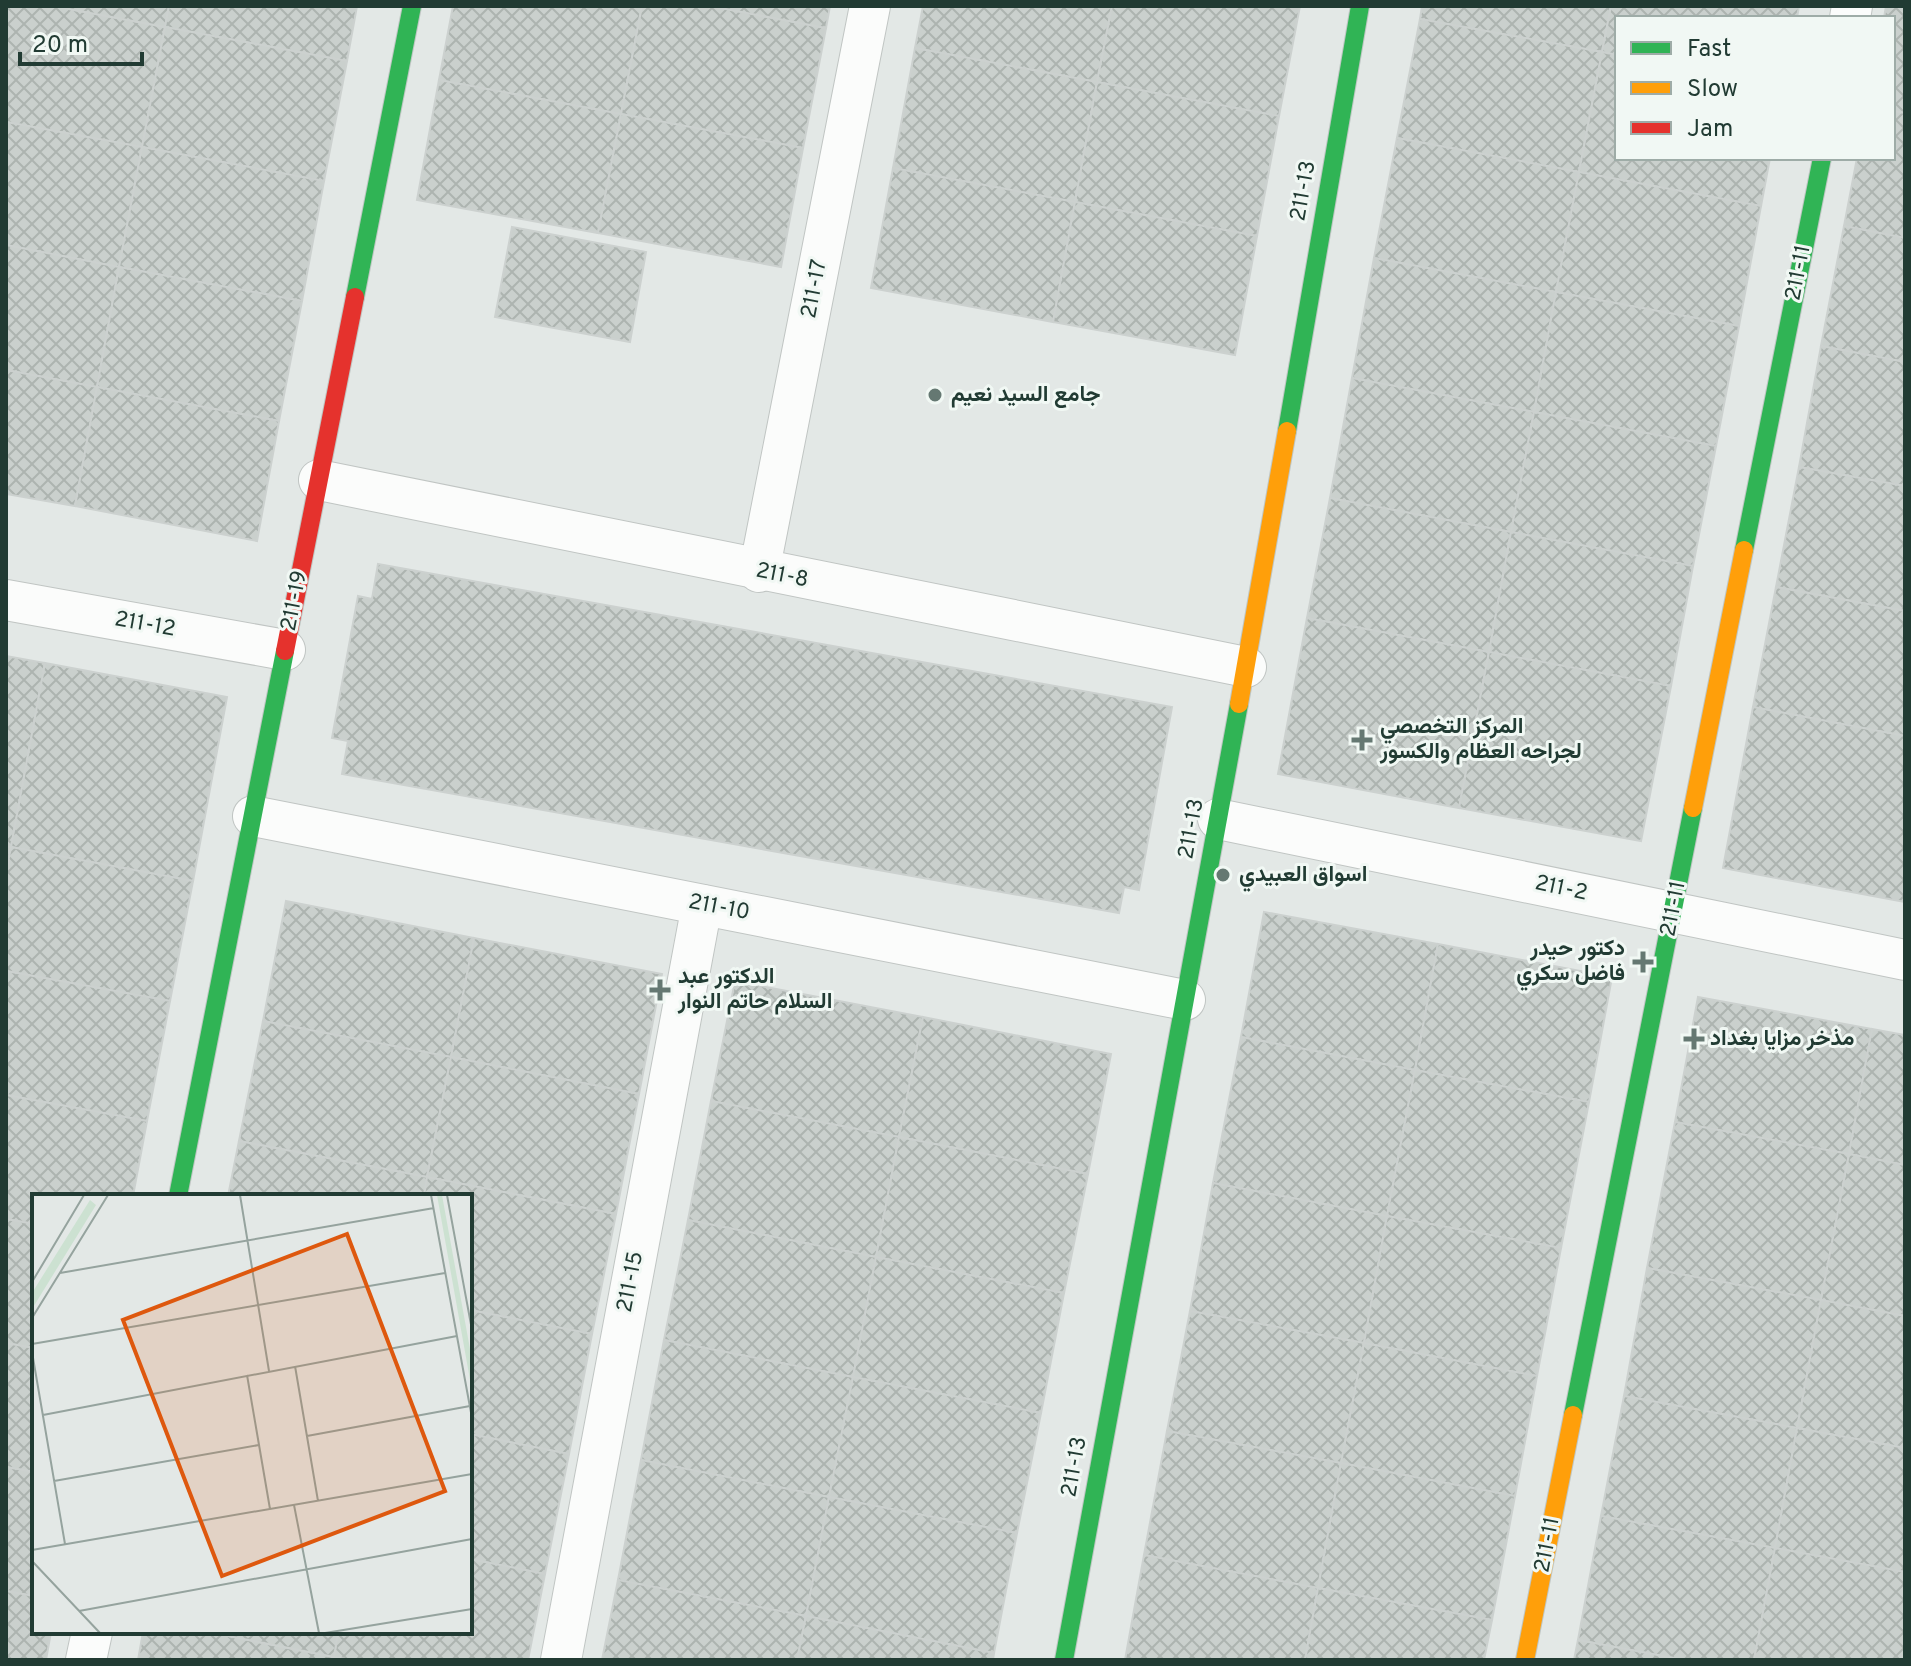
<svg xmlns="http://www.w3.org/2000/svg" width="1911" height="1666" font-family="Overpass,Vazirmatn,sans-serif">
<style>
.building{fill:url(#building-cross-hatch);stroke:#ccd1cf;stroke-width:2}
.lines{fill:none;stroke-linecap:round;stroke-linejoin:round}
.street-casing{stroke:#c0c5c3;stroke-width:42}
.fast-casing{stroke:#bfc6c3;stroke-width:20}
.slow-casing{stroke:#bfc6c3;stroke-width:20}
.jam-casing{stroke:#bfc6c3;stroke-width:20}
.street{stroke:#fbfcfb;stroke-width:40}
.fast{stroke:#30b455;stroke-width:18}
.slow{stroke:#ff9f0a;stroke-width:18}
.jam{stroke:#e5322d;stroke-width:18}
.poi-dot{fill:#657872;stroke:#f1f8f4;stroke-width:3}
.labels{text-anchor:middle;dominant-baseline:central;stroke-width:6;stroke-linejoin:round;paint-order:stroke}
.street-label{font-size:22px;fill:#213b33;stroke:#f1f8f4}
.poi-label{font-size:22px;font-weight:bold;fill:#213b33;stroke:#f1f8f4;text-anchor:start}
.inset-road{fill:none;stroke:#95a39e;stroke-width:2}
.view{fill:#de580e;fill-opacity:0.15;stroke:#de580e;stroke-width:4}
.inset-edge{fill:none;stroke:#213b33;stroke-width:4}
</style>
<defs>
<pattern id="building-cross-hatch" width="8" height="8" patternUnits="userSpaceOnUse" patternTransform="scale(2)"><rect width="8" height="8" fill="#cad0cd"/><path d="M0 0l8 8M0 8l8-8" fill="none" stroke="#adb4b0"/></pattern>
</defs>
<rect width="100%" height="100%" fill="#e3e8e6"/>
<g class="building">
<polygon points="6,6 53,6 165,27 142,147 6,122"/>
<polygon points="53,6 169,6 165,27"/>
<polygon points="169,6 357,6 347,61 165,27"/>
<polygon points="453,6 642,6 621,114 439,80"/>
<polygon points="642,6 710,6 826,28 803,148 621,114"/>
<polygon points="710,6 830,6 826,28"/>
<polygon points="923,6 1112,6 1097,82 915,48"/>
<polygon points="1112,6 1300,6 1279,116 1097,82"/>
<polygon points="1422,6 1611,6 1602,52 1420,19"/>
<polygon points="1611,6 1799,6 1797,18 1617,18 1617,55 1602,52"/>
<polygon points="1886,6 1905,6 1905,113 1893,111 1893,18 1884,18"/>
<polygon points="1420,19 1602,52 1579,172 1397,138"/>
<polygon points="165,27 347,61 324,181 142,147"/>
<polygon points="915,48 1097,82 1075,202 893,168"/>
<polygon points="1602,52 1617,55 1617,158 1770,158 1761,206 1579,172"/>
<polygon points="439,80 621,114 598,233 417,200"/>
<polygon points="1097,82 1279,116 1257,236 1075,202"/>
<polygon points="1893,111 1905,113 1905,238 1844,226 1857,158 1893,158"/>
<polygon points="621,114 803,148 781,267 598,233"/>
<polygon points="6,122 142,147 119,267 6,245"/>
<polygon points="1397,138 1579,172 1556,292 1374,258"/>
<polygon points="142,147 324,181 302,301 119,267"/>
<polygon points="893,168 1075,202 1053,322 871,288"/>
<polygon points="1579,172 1761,206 1739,326 1556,292"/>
<polygon points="1075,202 1257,236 1235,355 1053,322"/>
<polygon points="1844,226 1905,238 1905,362 1821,346"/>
<polygon points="512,227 646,252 630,342 495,317"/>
<polygon points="6,245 119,267 97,387 6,370"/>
<polygon points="1374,258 1556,292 1534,412 1352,378"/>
<polygon points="119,267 302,301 279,421 97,387"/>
<polygon points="1556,292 1739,326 1716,446 1534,412"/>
<polygon points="1821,346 1905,362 1905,486 1799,467"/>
<polygon points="6,370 97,387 75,506 6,494"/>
<polygon points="1352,378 1534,412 1511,532 1330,498"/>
<polygon points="97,387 279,421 257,541 75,506"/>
<polygon points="1534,412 1716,446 1693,566 1511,532"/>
<polygon points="1799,467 1905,486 1905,611 1776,587"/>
<polygon points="1330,498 1511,532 1489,652 1307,618"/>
<polygon points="1511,532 1693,566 1671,686 1489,652"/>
<polygon points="378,564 1172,707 1139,890 1124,887 1119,913 342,774 348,741 332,738 358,596 372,599"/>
<polygon points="1776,587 1905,611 1905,736 1753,707"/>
<polygon points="1307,618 1489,652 1459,808 1278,774"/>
<polygon points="1489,652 1671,686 1641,841 1459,808"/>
<polygon points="6,656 45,663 11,847 6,847"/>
<polygon points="45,663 227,697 193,881 11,847"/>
<polygon points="1753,707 1905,736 1905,902 1723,868"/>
<polygon points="6,847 11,847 6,872"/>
<polygon points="11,847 193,881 170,1001 6,971 6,872"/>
<polygon points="286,901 474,938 451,1057 263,1021"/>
<polygon points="1264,912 1438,944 1415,1070 1241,1037"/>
<polygon points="474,938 662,974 639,1094 451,1057"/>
<polygon points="1438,944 1612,977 1589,1102 1415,1070"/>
<polygon points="6,971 170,1001 147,1121 6,1095"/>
<polygon points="735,981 923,1017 899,1137 711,1101"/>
<polygon points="1698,997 1872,1029 1849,1154 1675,1122"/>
<polygon points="923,1017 1111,1054 1088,1174 899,1137"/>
<polygon points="263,1021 451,1057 427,1177 239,1141"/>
<polygon points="1872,1029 1905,1035 1905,1165 1849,1154"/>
<polygon points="1241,1037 1415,1070 1387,1216 1213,1183"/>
<polygon points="451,1057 639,1094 616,1214 427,1177"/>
<polygon points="1415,1070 1589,1102 1561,1248 1387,1216"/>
<polygon points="6,1095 147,1121 133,1196 34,1196 34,1224 6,1219"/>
<polygon points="711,1101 899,1137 876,1257 688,1220"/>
<polygon points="1675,1122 1849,1154 1821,1300 1647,1268"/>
<polygon points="899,1137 1088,1174 1064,1293 876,1257"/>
<polygon points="239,1141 427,1177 424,1196 228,1196"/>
<polygon points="1849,1154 1905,1165 1905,1316 1821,1300"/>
<polygon points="427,1177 616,1214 592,1334 470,1310 470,1196 424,1196"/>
<polygon points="1213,1183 1387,1216 1364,1343 1190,1311"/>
<polygon points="1387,1216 1561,1248 1537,1376 1364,1343"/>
<polygon points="6,1219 34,1224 34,1348 6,1343"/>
<polygon points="688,1220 876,1257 853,1377 664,1340"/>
<polygon points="876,1257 1064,1293 1041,1413 853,1377"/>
<polygon points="1647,1268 1821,1300 1797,1428 1624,1396"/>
<polygon points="1821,1300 1905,1316 1905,1448 1797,1428"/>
<polygon points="470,1310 592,1334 569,1454 470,1434"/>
<polygon points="1190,1311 1364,1343 1341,1463 1167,1431"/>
<polygon points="664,1340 853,1377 829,1497 641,1460"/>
<polygon points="6,1343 34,1348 34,1472 6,1467"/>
<polygon points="1364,1343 1537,1376 1515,1496 1341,1463"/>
<polygon points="853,1377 1041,1413 1017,1533 829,1497"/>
<polygon points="1624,1396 1797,1428 1775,1548 1601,1516"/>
<polygon points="1797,1428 1905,1448 1905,1572 1775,1548"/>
<polygon points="1167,1431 1341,1463 1318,1588 1144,1555"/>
<polygon points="470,1434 569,1454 545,1574 470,1559"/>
<polygon points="641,1460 829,1497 806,1616 618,1580"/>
<polygon points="1341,1463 1515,1496 1492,1620 1318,1588"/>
<polygon points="6,1467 34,1472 34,1596 6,1591"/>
<polygon points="829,1497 1017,1533 994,1653 806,1616"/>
<polygon points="1601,1516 1775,1548 1754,1660 1684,1660 1578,1640"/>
<polygon points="1775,1548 1905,1572 1905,1660 1754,1660"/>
<polygon points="1144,1555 1318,1588 1305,1660 1125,1660"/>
<polygon points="470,1559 545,1574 528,1660 351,1660 334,1657 338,1632 470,1632"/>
<polygon points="618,1580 806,1616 797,1660 602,1660"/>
<polygon points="1318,1588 1492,1620 1484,1660 1305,1660"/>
<polygon points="6,1591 34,1596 34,1632 51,1632 46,1660 6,1660"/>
<polygon points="806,1616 994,1653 993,1660 797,1660"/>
<polygon points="143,1632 208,1632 334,1657 333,1660 138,1660"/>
<polygon points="208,1632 338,1632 334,1657"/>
<polygon points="1578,1640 1684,1660 1574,1660"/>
</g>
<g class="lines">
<g class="street-casing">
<g id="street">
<polyline points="1850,18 1852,6"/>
<polyline points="319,480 1246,667"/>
<polyline points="759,572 870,6"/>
<polyline points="6,600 285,650"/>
<polyline points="253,816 1185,1000"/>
<polyline points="1218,819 1905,960"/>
<polyline points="86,1660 92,1632"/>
<polyline points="561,1660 702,905"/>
</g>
</g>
<g class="fast-casing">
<g id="fast">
<polyline points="355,297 412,6"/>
<polyline points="1287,431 1360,6"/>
<polyline points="1744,550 1822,158"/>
<polyline points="178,1196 285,651"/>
<polyline points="1573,1415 1693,808"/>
<polyline points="1064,1660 1239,704"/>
</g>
</g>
<g class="slow-casing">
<g id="slow">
<polyline points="1239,704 1287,431"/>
<polyline points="1693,808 1744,550"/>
<polyline points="1525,1660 1573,1415"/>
</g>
</g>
<g class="jam-casing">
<polyline id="jam" points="285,651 355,297"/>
</g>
<use href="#street" class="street"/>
<use href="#fast" class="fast"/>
<use href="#slow" class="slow"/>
<use href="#jam" class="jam"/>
</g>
<g class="poi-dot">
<circle cx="935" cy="395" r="8"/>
<path d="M1358 728h8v8h8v8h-8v8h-8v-8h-8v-8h8z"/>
<circle cx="1223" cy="875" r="8"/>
<path d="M1639 950h8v8h8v8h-8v8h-8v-8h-8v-8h8z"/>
<path d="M656 978h8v8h8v8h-8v8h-8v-8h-8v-8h8z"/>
<path d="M1690 1027h8v8h8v8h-8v8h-8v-8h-8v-8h8z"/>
</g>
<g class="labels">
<g class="street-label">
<text transform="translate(1304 191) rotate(-80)">211-13</text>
<text transform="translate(1799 273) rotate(-79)">211-11</text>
<text transform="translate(815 289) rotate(-79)">211-17</text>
<text transform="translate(782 576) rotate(11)">211-8</text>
<text transform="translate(295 601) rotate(-79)">211-19</text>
<text transform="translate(145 625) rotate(10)">211-12</text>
<text transform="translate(1192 829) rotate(-80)">211-13</text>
<text transform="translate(1561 889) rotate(12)">211-2</text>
<text transform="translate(719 908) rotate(11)">211-10</text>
<text transform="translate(1674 909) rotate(-79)">211-11</text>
<text transform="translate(631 1282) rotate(-79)">211-15</text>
<text transform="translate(1075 1467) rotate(-80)">211-13</text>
<text transform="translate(1548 1545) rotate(-79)">211-11</text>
</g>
<g class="poi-label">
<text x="951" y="395">جامع السید نعیم</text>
<text x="1380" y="727">المركز التخصصي<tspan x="1380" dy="25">لجراحه العظام والكسور</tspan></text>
<text x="1239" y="875">اسواق العبيدي</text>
<text x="1625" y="949" text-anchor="end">دكتور حيدر<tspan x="1625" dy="25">فاضل سكري</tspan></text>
<text x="678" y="977">الدكتور عبد<tspan x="678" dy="25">السلام حاتم النوار</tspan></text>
<text x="1710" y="1039">مذخر مزايا بغداد</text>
</g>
</g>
<g transform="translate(32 1194)">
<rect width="440" height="440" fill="#e3e8e6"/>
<path d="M405 1H410L440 166V197ZM58 6 64 11 0 115V99Z" fill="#cce1d1"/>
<path class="inset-road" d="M208 1 237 177M399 1 440 224M415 1 440 136M28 79 402 14M0 88 52 1M0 124 76 1M0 150 413 79M0 158 33 350M263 172 286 307M215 181 238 315M11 221 425 142M275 242 438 212M22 287 227 251M262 311 287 439M0 356 440 280M0 367 68 439M47 417 440 345M293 439 440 415"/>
<path class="view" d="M315 40 413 297 190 382 91 126Z"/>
<rect width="440" height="440" class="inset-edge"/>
</g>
<rect width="1911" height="1666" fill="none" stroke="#213b33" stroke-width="16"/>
<rect x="1615" y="16" width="280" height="144" fill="#f1f8f4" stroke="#9eaca7" stroke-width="2"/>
<rect x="1631" y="42" width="40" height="12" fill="#30b455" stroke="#9eaca7" stroke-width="2"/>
<text x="1687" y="56" font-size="24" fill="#213b33">Fast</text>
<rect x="1631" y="82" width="40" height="12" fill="#ff9f0a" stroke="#9eaca7" stroke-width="2"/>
<text x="1687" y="96" font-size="24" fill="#213b33">Slow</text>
<rect x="1631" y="122" width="40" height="12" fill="#e5322d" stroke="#9eaca7" stroke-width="2"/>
<text x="1687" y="136" font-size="24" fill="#213b33">Jam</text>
<path d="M20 52v12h122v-12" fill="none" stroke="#213b33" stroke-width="4"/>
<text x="32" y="52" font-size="24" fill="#213b33" stroke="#f1f8f4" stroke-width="6" paint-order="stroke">20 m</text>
</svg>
